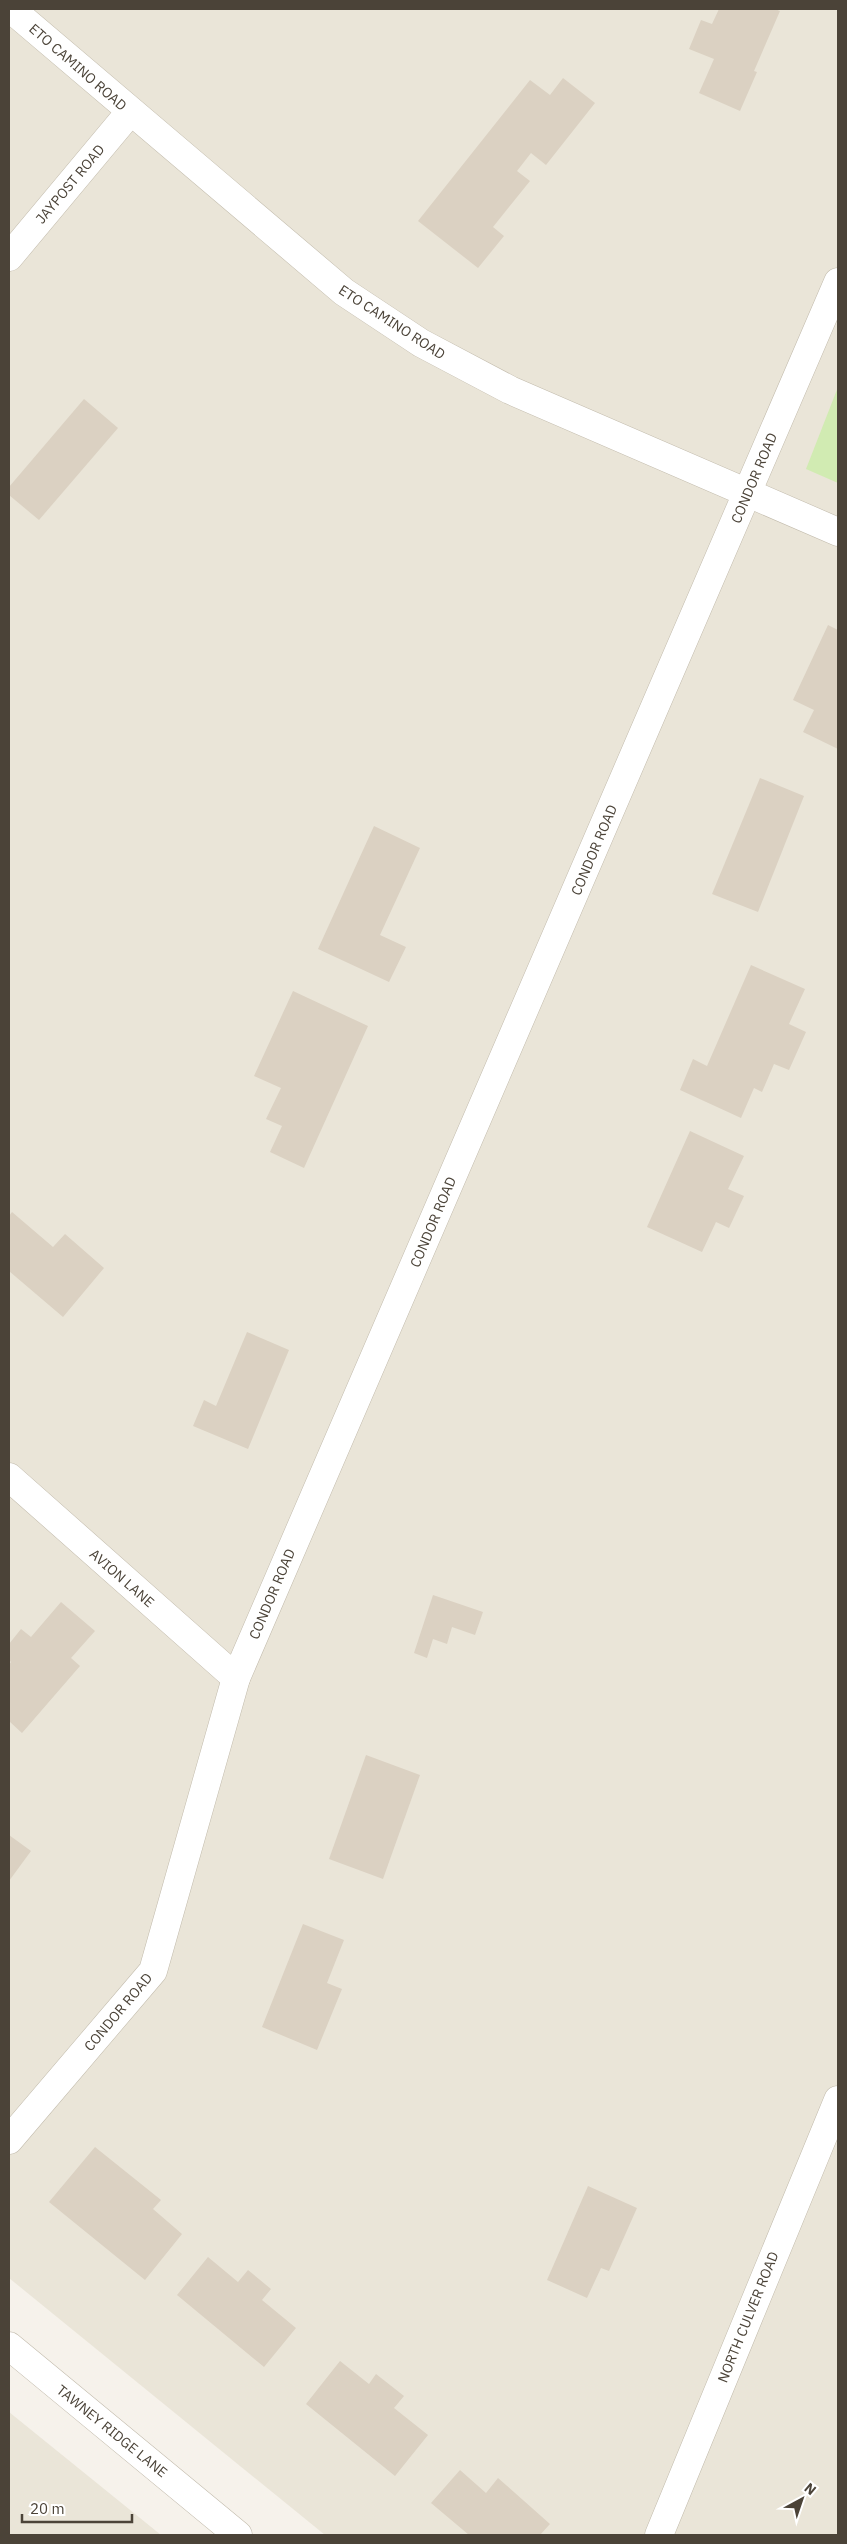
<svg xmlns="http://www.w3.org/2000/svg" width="847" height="2544" font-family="'IBM Plex Sans',sans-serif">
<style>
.residential{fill:#eae5d8}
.green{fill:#d1ebb2}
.building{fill:#dbd1c2}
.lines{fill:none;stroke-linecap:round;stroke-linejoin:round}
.minor-casing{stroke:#c2bbac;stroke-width:29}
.tertiary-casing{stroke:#c2bbac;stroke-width:29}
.minor{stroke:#fff;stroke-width:28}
.tertiary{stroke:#fff;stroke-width:28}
.labels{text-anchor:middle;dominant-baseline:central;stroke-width:4;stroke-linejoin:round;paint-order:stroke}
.street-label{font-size:14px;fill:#4b4338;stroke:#fff}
</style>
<rect width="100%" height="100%" fill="#f6f2eb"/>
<g class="residential">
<polygon points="9,9 838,9 838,2535 325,2535 9,2278"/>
<polygon points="9,2412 161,2535 9,2535"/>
</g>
<polygon class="green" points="838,387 838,483 806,469"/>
<g class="building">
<polygon points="719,9 775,9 780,11 754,71 757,72 740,111 699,93 714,59 689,49 701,20 712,24"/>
<polygon points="563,78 595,103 546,165 531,153 517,171 530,181 493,227 504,236 478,268 418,221 530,80 550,95"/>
<polygon points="84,399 118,428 39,520 9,495 9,487"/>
<polygon points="828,625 838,630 838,749 803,732 814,710 793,700"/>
<polygon points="760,778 804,796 758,912 712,894"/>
<polygon points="374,826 420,848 380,935 406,947 389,982 318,949"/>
<polygon points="751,965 805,989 789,1024 806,1032 789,1070 774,1064 762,1092 754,1088 741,1118 680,1090 693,1059 707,1066"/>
<polygon points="293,991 368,1026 304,1168 270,1152 282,1126 266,1119 281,1088 254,1076"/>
<polygon points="690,1131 744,1156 728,1189 744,1196 729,1228 716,1222 702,1252 647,1227"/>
<polygon points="12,1212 53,1247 65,1234 104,1268 63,1317 9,1271 9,1216"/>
<polygon points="247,1332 289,1350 248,1449 193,1426 204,1400 216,1406"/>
<polygon points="433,1595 483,1612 475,1635 452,1627 447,1644 433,1639 427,1658 414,1653"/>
<polygon points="61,1602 95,1631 71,1658 80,1666 22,1733 9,1721 9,1665 11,1662 9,1660 9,1644 21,1629 31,1637"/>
<polygon points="366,1755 420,1775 383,1879 329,1859"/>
<polygon points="9,1835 31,1851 9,1881"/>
<polygon points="303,1924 344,1940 327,1983 342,1989 317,2050 262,2027"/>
<polygon points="95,2147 161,2200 153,2209 182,2234 145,2280 49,2202"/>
<polygon points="588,2186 637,2208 609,2271 601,2268 587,2298 547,2280"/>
<polygon points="208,2257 238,2282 248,2270 271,2289 262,2300 296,2328 264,2367 177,2295"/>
<polygon points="340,2361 369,2384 376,2374 404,2396 394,2408 428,2435 395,2476 306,2404"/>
<polygon points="460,2470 486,2493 498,2478 550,2524 540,2535 469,2535 431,2503"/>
</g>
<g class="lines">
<g class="minor-casing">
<g id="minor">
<polyline points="11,9 344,292 421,343 510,390 838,532"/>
<polyline points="9,257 130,112"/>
<polyline points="9,1477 236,1678"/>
<polyline points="9,2140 153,1971 236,1678 838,282"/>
<polyline points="659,2535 838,2100"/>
</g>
</g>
<g class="tertiary-casing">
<polyline id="tertiary" points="9,2346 238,2535"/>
</g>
<use href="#minor" class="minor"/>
<use href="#tertiary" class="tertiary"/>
</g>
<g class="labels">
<g class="street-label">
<text transform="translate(78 67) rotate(41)">ETO CAMINO ROAD</text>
<text transform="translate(70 184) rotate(-50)">JAYPOST ROAD</text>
<text transform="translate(392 322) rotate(33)">ETO CAMINO ROAD</text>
<text transform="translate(754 478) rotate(-67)">CONDOR ROAD</text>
<text transform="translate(594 850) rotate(-67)">CONDOR ROAD</text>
<text transform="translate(433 1222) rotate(-67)">CONDOR ROAD</text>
<text transform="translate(122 1578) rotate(41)">AVION LANE</text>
<text transform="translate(272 1594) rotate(-67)">CONDOR ROAD</text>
<text transform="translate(118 2012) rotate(-50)">CONDOR ROAD</text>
<text transform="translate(748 2317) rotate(-68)">NORTH CULVER ROAD</text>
<text transform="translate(112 2431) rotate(39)">TAWNEY RIDGE LANE</text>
</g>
</g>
<rect width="847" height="2544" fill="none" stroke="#4b4338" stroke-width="20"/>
<g transform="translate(802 2499) rotate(40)" stroke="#ffffff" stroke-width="4" paint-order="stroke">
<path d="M0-4L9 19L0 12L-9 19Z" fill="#4b4338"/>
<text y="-8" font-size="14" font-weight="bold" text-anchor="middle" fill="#4b4338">N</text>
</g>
<path d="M22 2514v8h110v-8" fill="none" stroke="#4b4338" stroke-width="2.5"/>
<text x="30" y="2514" font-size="15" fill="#4b4338" stroke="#ffffff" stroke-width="4" paint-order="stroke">20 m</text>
</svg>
